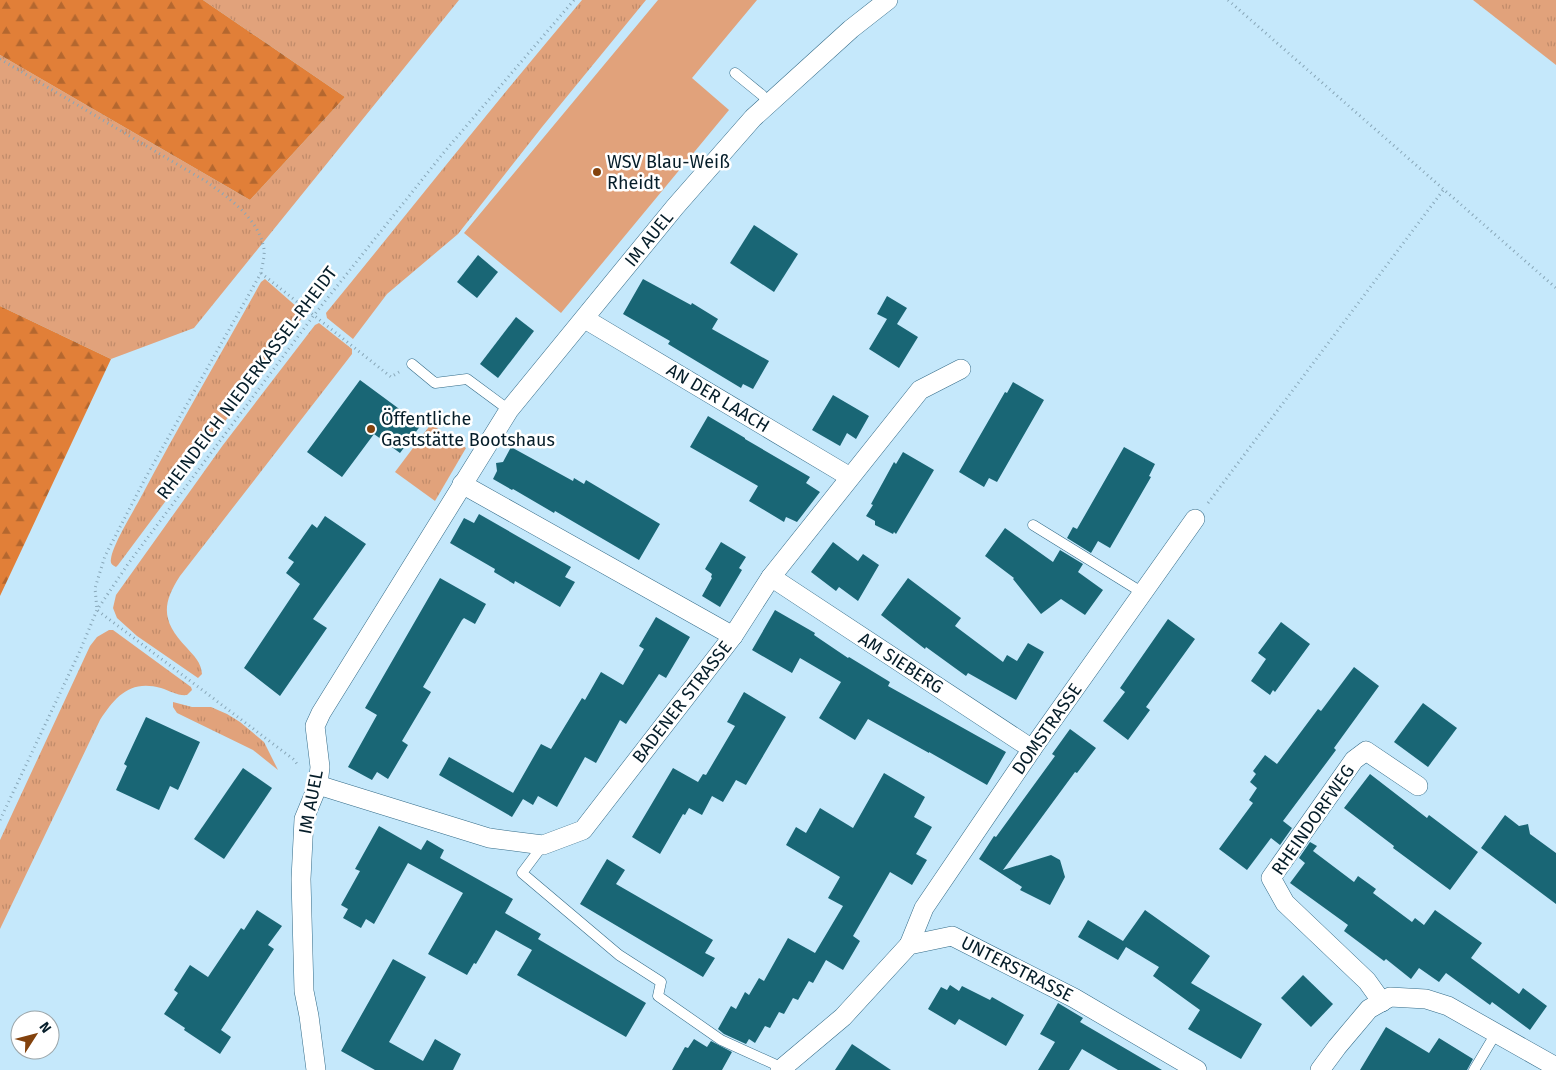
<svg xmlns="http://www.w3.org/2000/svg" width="1556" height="1070" font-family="'Fira Sans',sans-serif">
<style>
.grass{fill:url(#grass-tufts)}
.forest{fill:url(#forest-firs)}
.green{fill:#e1a27b}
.building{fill:#196675}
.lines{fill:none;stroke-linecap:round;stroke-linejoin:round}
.lane-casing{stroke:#336b88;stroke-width:11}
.street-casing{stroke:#336b88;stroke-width:20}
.path{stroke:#88a7b8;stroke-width:3;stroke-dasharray:1 4;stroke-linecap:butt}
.lane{stroke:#fff;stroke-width:10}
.street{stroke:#fff;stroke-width:19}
.poi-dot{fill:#83420d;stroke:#fff;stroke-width:2}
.labels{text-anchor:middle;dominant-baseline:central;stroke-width:5;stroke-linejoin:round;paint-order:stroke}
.poi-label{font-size:18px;fill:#051d29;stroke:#fff;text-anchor:start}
.street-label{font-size:18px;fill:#051d29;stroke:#fff}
</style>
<defs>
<pattern id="grass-tufts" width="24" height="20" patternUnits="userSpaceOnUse" patternTransform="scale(1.25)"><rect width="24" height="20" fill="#e1a27b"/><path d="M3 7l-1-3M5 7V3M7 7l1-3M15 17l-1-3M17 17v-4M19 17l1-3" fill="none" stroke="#c08b6a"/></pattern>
<pattern id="forest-firs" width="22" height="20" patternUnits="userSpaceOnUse" patternTransform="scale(1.25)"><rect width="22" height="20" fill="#e17f38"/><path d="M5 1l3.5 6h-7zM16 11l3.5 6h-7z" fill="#b4672f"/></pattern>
</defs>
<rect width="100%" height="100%" fill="#c5e8fb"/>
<g class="grass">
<polygon points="203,0 459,0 194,328 111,359 0,306 0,55 250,200 345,97"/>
<path d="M582 0H646L542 127 458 234 387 294 353 339 327 318 326 313C412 208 495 103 582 0Z"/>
<polygon points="1473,0 1556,0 1556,65"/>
<path d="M265 279 305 314 118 565 116 567C112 565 110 563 111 559 113 544 133 512 141 497 179 425 221 354 261 282Z"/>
<path d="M319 323 352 349V354L180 576C161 605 162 622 187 648 194 656 201 662 202 674L198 678 137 636 117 618 113 608 116 595 223 445 315 325Z"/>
<polygon points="431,424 466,448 435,501 395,472"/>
<path d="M109 630H113L191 687 192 690 187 695C178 696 170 691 161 688 130 679 115 697 100 720L0 929V840L90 646 97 637Z"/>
<polygon points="173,702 192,707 211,707 227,714 240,722 264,742 278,770 253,750 177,713 173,707"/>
</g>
<g class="forest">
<polygon points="0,0 203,0 345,97 250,200 0,55"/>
<polygon points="0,306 111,359 0,596"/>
</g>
<polygon class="green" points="658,0 757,0 692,78 729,110 561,313 464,233"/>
<g class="building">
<polygon points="754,225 798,254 774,292 730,263"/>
<polygon points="478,255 498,272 477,298 457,282"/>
<polygon points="643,279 691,305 692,303 718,319 712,329 769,361 753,389 743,384 741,388 668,344 670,341 623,314"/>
<polygon points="887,296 907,308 897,324 918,337 899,368 869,349 887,319 877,314"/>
<polygon points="516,317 534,331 498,378 480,364"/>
<polygon points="360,380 421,425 400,453 374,434 342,477 307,452"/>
<polygon points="1013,382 1044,400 997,482 989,478 984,487 959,472 1005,392 1007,393"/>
<polygon points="833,395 869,416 856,439 847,433 840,446 812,430"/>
<polygon points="708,416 745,438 745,439 810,477 806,483 820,492 797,522 786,517 784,522 749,501 758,486 690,447"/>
<polygon points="511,447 573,481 574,478 584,484 586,480 660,524 639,560 555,511 554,513 513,489 512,490 493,479 497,471 496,463 503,462"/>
<polygon points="1124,447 1155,464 1149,476 1151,477 1110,548 1098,541 1091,553 1067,538 1073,527 1077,529"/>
<polygon points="903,452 934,470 896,534 894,532 893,534 875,525 875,521 866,516 873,505 871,504 894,462 896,464"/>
<polygon points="479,514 571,567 565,577 575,582 560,607 515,581 514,584 494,572 495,569 450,543 464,518 474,523"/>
<polygon points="325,516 366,544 313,619 327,628 280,696 244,668 300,584 286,573 294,562 288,558 312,524 317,528"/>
<polygon points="1005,528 1053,562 1060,550 1083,564 1078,572 1103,590 1085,615 1061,599 1041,614 1013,579 1014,578 985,556"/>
<polygon points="721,542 746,557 739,568 742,570 720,607 702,596 712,578 711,577 712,574 705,569"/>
<polygon points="833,542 858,561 863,554 879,565 858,601 839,587 836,591 811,572"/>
<polygon points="440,578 486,604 475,624 464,618 462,620 423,687 431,692 402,741 408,745 388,779 377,772 372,780 348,767 377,715 365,708"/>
<polygon points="908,578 961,618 955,626 1003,662 1007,655 1017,661 1028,643 1044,652 1016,700 968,673 966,676 926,647 925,649 881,615"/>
<polygon points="775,610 815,633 814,635 848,658 849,657 890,682 888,686 1006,752 987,785 929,752 929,753 868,719 855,740 819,718 841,682 800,658 792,673 752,650"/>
<polygon points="656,617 690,637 666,678 659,674 626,724 620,720 596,763 585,757 557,807 538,796 533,805 523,799 512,817 439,775 449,757 515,794 513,793 541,744 551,749 582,698 585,700 601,672 623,685 644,649 639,646"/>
<polygon points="1168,619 1195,639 1146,707 1150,710 1128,740 1103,721 1125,692 1120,688"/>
<polygon points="1281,622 1310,644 1275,692 1273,690 1270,695 1251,681 1266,659 1258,653"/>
<polygon points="1354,667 1379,686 1334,748 1336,750 1283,821 1292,828 1280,845 1271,838 1247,870 1219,849 1253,803 1249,800 1257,788 1250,782 1256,774 1253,771 1265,755 1277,764 1318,709 1321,711"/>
<polygon points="744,692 786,717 746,785 736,780 723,802 712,796 702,815 689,808 685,815 683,814 660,854 632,837 673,768 698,782 703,774 706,775 735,726 727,722"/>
<polygon points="1423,703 1457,728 1428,767 1394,742"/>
<polygon points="146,717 200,742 178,790 170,786 159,810 116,790 127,766 124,764"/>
<polygon points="1070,729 1096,748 1077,773 1075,772 1003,870 1051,855 1060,860 1065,877 1050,905 1020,890 1022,887 979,859 994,836 996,837 1055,756 1052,754"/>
<polygon points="243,768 272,788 224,859 194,839"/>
<polygon points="884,773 925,797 914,817 932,827 916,854 927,860 912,885 890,872 853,936 860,941 843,970 826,960 813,983 809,981 798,1000 793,998 784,1014 779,1012 770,1028 765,1026 755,1043 749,1039 746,1044 724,1034 718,1029 731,1006 736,1009 745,992 749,995 759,978 764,981 788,938 815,953 843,906 828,898 840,877 786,845 796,827 806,833 820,808 853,828"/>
<polygon points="1370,774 1427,818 1429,815 1478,852 1450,890 1393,848 1394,846 1344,808"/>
<polygon points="1505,815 1519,826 1528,824 1530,834 1556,853 1556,904 1481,848"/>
<polygon points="379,826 421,850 427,840 444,850 440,858 513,899 505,913 541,934 538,939 646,1003 626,1037 517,975 532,950 496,930 476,964 474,963 467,975 428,954 463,893 408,863 374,924 366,919 361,928 343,918 348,909 341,905 360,871 355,869"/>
<polygon points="1310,842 1317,846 1313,851 1354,882 1358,876 1376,889 1373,893 1412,922 1415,918 1424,925 1435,910 1482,943 1471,958 1519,994 1523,988 1547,1006 1530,1030 1492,1002 1490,1005 1446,973 1439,982 1419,968 1411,979 1386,959 1384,961 1344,931 1348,925 1290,883 1305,863 1299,858"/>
<polygon points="607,859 625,870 616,884 713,940 705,953 715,958 703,977 580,904"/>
<polygon points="257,910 282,926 268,945 274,949 221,1030 231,1037 220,1054 184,1030 185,1028 164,1014 178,993 174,990 190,965 208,977 241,928 244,930"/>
<polygon points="1145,910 1210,956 1191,983 1262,1024 1241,1059 1188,1029 1200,1010 1153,976 1159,967 1126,947 1118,960 1078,937 1088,920 1123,941"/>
<polygon points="393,959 426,977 389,1042 423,1061 435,1039 461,1054 453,1070 375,1070 341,1051"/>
<polygon points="1303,975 1333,1004 1311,1027 1281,998"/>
<polygon points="950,985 959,991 962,986 990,1000 992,997 1024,1015 1006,1046 959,1019 955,1025 928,1009 941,987 947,990"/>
<polygon points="1058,1003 1083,1018 1080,1022 1162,1070 1118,1070 1082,1049 1069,1070 1038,1070 1055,1042 1040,1034"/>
<polygon points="1386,1027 1429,1053 1439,1038 1473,1059 1467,1070 1360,1070"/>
<polygon points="694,1039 707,1047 711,1041 732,1052 722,1070 672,1070 685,1047 688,1048"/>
<polygon points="852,1044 891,1070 835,1070"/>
</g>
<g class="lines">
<g class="lane-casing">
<g id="lane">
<polyline points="735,73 762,95 769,104"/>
<polyline points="412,364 435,383 467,379 509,410"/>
<polyline points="1033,525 1143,593"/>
<polyline points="543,845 522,873 619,955 661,982 658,996 721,1040 783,1068"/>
<polyline points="1474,1070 1496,1033"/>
</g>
</g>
<g class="street-casing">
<g id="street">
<polyline points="585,319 850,477"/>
<polyline points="462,484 733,636"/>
<polyline points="771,577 1032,749"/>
<polyline points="318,785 489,838 543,845 583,830 733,636 771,577 920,390 961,369"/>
<polyline points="909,945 924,908 1032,749 1195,519"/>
<polyline points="1382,1002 1367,981 1285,903 1271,878 1354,760 1366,751 1418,786"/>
<polyline points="316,1070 309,1016 304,991 301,879 304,819 318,785 320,767 315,726 321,713 509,410 675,207 753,118 851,29 888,0"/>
<polyline points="780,1070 843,1017 909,945 952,936 1074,998 1197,1070"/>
<polyline points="1320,1070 1337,1047 1369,1009 1390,997 1426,999 1448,1006 1556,1067"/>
</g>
</g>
<g class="path">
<polyline points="1228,0 1556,288"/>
<path d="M0 59 207 182C230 199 259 219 264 249 265 256 262 266 261 273L146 477 105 556 95 588 97 610 293 759 298 765"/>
<polyline points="261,273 391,377 399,372"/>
<polyline points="1208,503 1444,189"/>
<polyline points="0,820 79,653 97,610 128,564 314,315 445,151 574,0"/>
</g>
<use href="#lane" class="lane"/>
<use href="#street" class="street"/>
</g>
<g class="poi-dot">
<circle cx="597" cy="172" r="5"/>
<circle cx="371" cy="429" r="5"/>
</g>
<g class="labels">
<g class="poi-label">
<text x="607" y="162">WSV Blau-Weiß<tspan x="607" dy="21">Rheidt</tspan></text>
<text x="381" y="419">Öffentliche<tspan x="381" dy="21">Gaststätte Bootshaus</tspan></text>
</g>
<g class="street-label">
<text transform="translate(649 239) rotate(-51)">IM AUEL</text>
<text transform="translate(247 383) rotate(-53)">RHEINDEICH NIEDERKASSEL-RHEIDT</text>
<text transform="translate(718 398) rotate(31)">AN DER LAACH</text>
<text transform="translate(901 663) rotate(33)">AM SIEBERG</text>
<text transform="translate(682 702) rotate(-52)">BADENER STRASSE</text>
<text transform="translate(1047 729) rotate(-55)">DOMSTRASSE</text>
<text transform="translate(311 802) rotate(-79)">IM AUEL</text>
<text transform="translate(1313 820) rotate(-55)">RHEINDORFWEG</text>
<text transform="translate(1017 969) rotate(27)">UNTERSTRASSE</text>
</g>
</g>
<g transform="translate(35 1035) rotate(54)"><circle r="24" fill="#ffffff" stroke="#9ba5a9"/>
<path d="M0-4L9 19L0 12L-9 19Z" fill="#83420d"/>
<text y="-8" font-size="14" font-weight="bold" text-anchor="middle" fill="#051d29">N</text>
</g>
</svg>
